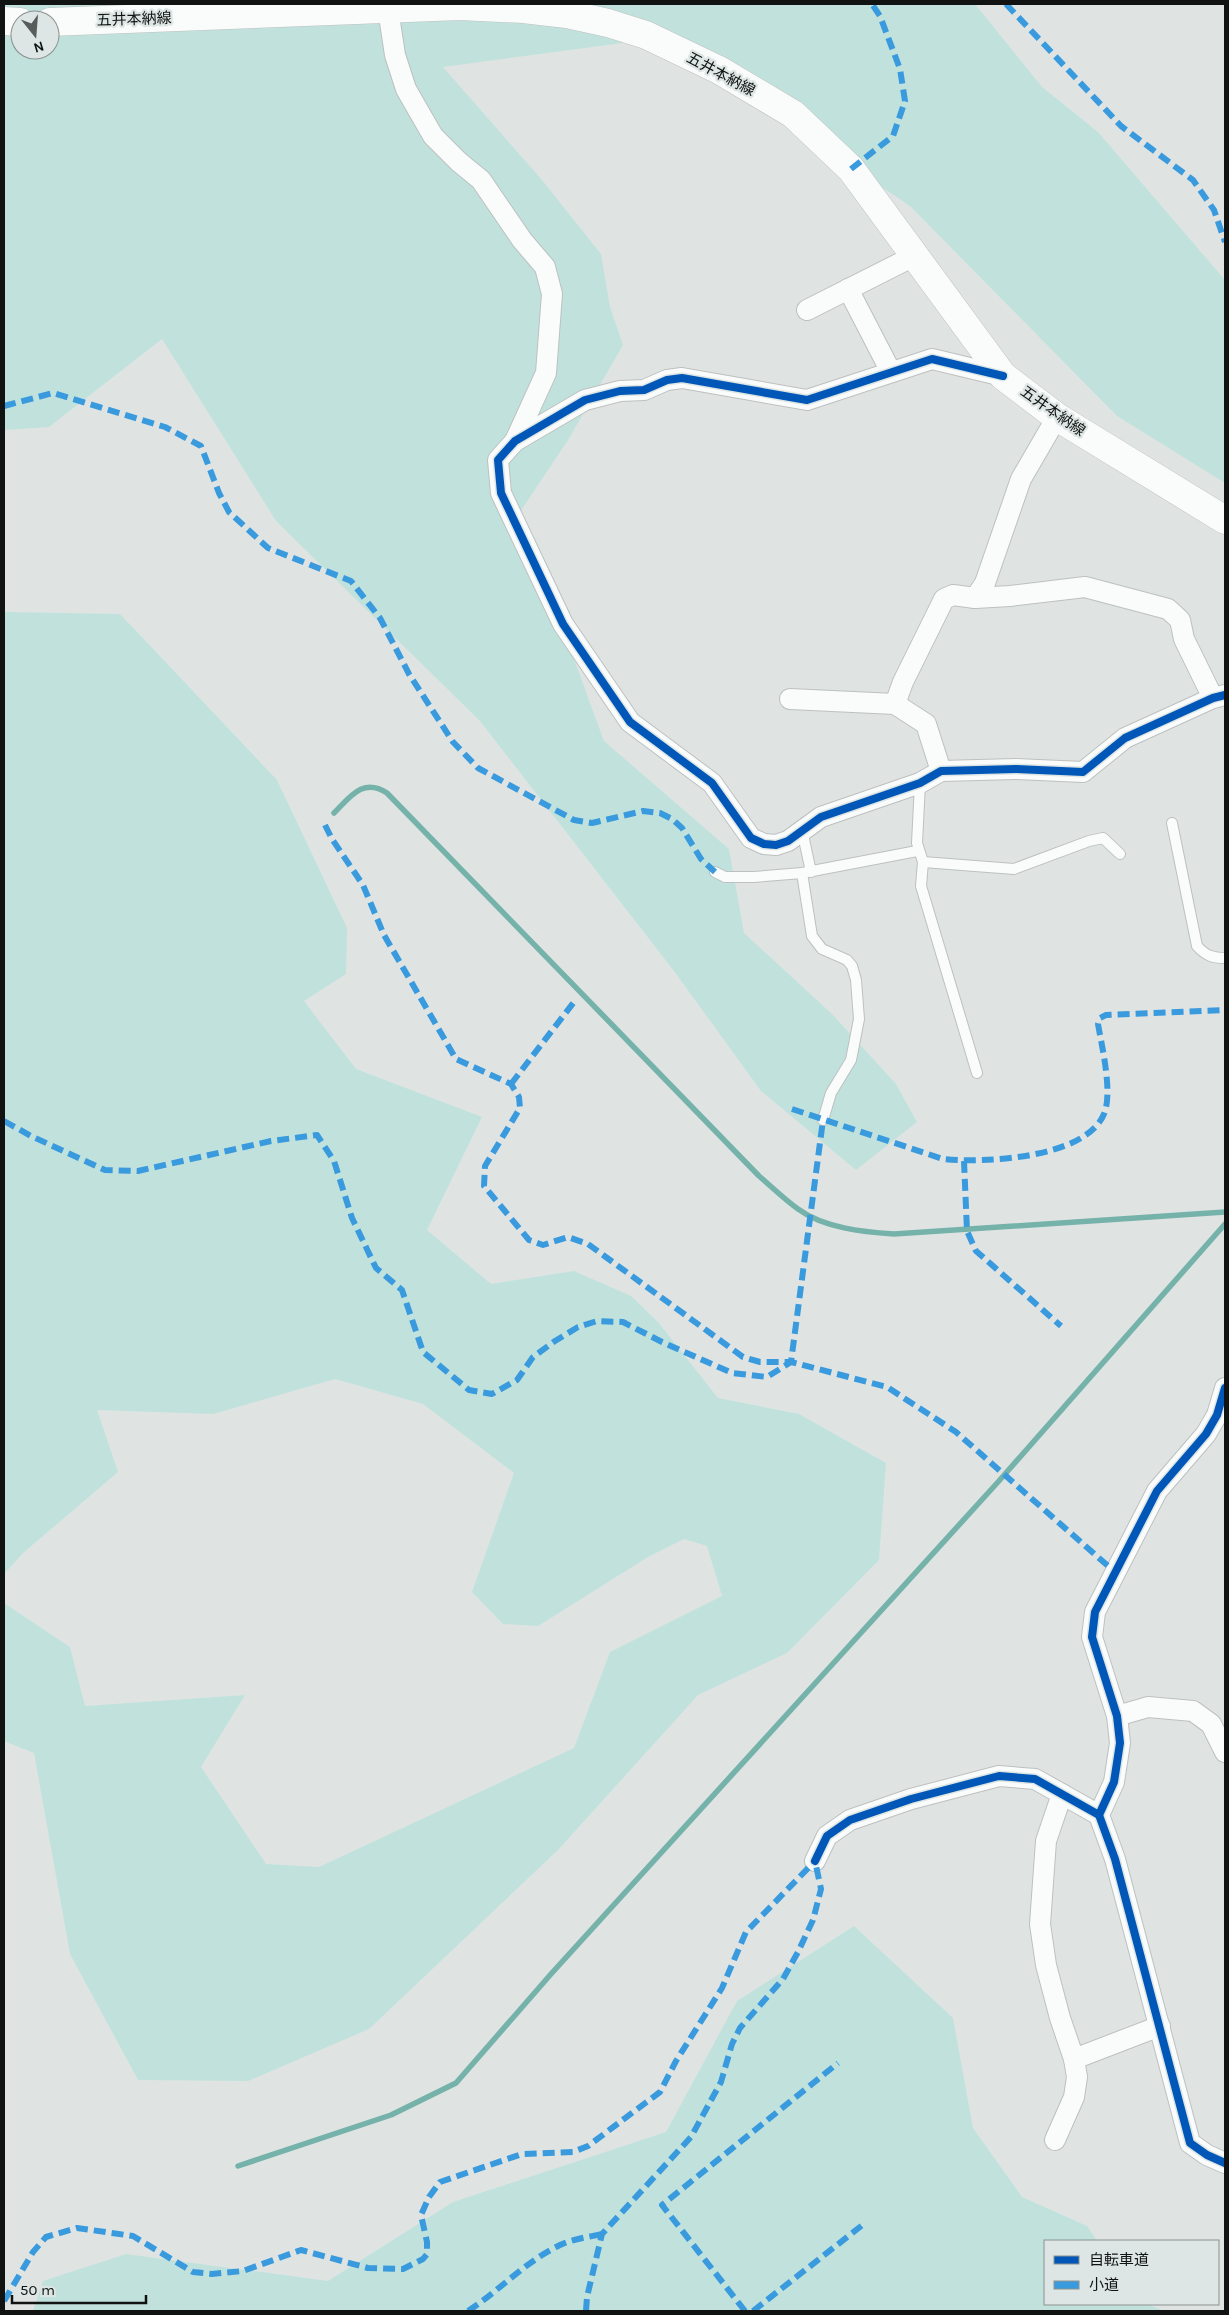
<svg xmlns="http://www.w3.org/2000/svg" width="1229" height="2315" font-family="Karla,'Noto Sans JP',sans-serif">
<style>
.green{fill:#c1e2dc;fill-rule:evenodd}
.lines{fill:none;stroke-linecap:round;stroke-linejoin:round}
.stream{stroke:#75b2a9;stroke-width:5.5}
.lane-casing{stroke:#bdc0c0;stroke-width:12}
.street-casing{stroke:#bdc0c0;stroke-width:22}
.primary-casing{stroke:#bdc0c0;stroke-width:29}
.lane{stroke:#fafbfb;stroke-width:10}
.street{stroke:#fafbfb;stroke-width:20}
.primary{stroke:#fafbfb;stroke-width:28}
.quiet{stroke:#3a9ade;stroke-width:6;stroke-dasharray:12 6;stroke-linecap:butt}
.cycleway-casing{stroke:#dde6e4;stroke-width:11}
.cycleway{stroke:#0057b8;stroke-width:8}
.labels{text-anchor:middle;dominant-baseline:central;stroke-width:4.5;stroke-linejoin:round;paint-order:stroke}
.street-label{font-size:15px;fill:#101312;stroke:#dde6e4}
</style>
<rect width="100%" height="100%" fill="#dfe4e3"/>
<g class="green">
<path d="M4 4H975L1042 87 1098 132 1225 280V483L1117 416 910 206 660 38 443 67 542 180 601 254 610 307 623 345 568 440 520 512 604 741 729 849 744 933 832 1014 896 1084 917 1122 856 1170 761 1091 674 971 480 721 276 521 162 339 49 427 4 430ZM20 20H50V50H20Z"/>
<polygon points="4,612 120,614 277,780 347,928 346,974 304,1001 356,1069 482,1117 427,1230 491,1284 574,1271 631,1296 658,1322 718,1398 799,1414 886,1463 879,1560 787,1653 698,1695 558,1850 369,2029 248,2081 138,2080 70,1954 34,1753 4,1741 4,1603 70,1647 85,1706 245,1695 201,1767 266,1864 319,1867 574,1748 610,1652 722,1596 707,1546 684,1539 648,1557 538,1626 503,1624 472,1592 514,1473 423,1404 335,1379 213,1414 97,1410 118,1472 23,1553 4,1574"/>
<polygon points="854,1926 953,2018 973,2128 1022,2197 1087,2226 1097,2241 1045,2241 1045,2304 1146,2304 1165,2311 33,2311 43,2281 126,2254 328,2281 453,2202 666,2132 737,2001"/>
</g>
<g class="lines">
<g class="stream">
<path d="M334 813C350 797 363 777 387 793L759 1176C772 1187 784 1199 798 1209 824 1228 863 1232 894 1234L1225 1212"/>
<polyline points="238,2166 391,2115 456,2083 551,1974 998,1482 1225,1224"/>
</g>
<g class="lane-casing">
<g id="lane">
<polyline points="920,783 917,843 923,862 921,886 977,1073"/>
<path d="M1172 823 1197 946C1206 956 1213 958 1225 958"/>
<polyline points="802,830 811,872"/>
<polyline points="923,862 1014,869 1089,841 1103,838 1120,854"/>
<polyline points="715,872 725,877 754,877 802,873 917,851"/>
<polyline points="802,873 812,936 822,949 847,960 852,966 856,980 859,1019 851,1060 831,1093 823,1120"/>
</g>
</g>
<g class="street-casing">
<g id="street">
<polyline points="388,9 395,55 406,89 418,110 433,136 459,162 481,180 522,240 545,267 552,294 546,373 515,441"/>
<polyline points="848,289 891,372"/>
<polyline points="807,310 916,255"/>
<polyline points="1003,376 932,359 807,400 682,378 667,380 644,390 620,391 585,400 515,441 498,460 501,493 563,624 630,722 712,783 751,838 764,844 776,845 788,841 821,817 920,783 941,771 1016,769 1083,772 1125,738 1213,698 1225,695"/>
<polyline points="975,598 985,583 1021,479 1057,417"/>
<polyline points="790,699 895,704 926,724 941,771"/>
<polyline points="895,704 903,682 944,599 953,595 975,598 1010,596 1085,587 1168,609 1180,620 1184,639 1213,698"/>
<polyline points="1117,1716 1148,1707 1193,1711 1211,1724 1225,1752"/>
<polyline points="1099,1815 1114,1782 1120,1743 1117,1716 1092,1637 1095,1612 1157,1491 1206,1434 1217,1415 1225,1388"/>
<polyline points="815,1861 827,1836 850,1820 911,1799 999,1776 1035,1779 1099,1815 1115,1859 1190,2143 1207,2155 1225,2163"/>
<polyline points="1074,2059 1160,2026"/>
<polyline points="1055,2140 1074,2097 1077,2077 1074,2059 1060,2018 1046,1965 1040,1924 1046,1841 1062,1794"/>
</g>
</g>
<g class="primary-casing">
<g id="primary">
<polyline points="4,21 20,22"/>
<polyline points="50,22 460,6 523,9 567,14 608,23 646,35 719,70 793,114 851,169 1003,376 1057,417 1225,520"/>
</g>
</g>
<use href="#lane" class="lane"/>
<use href="#street" class="street"/>
<use href="#primary" class="primary"/>
<g class="quiet">
<polyline points="1006,4 1121,126 1193,180 1214,210 1225,242"/>
<polyline points="851,169 893,136 905,101 900,69 880,16 872,4"/>
<polyline points="4,406 53,393 165,427 201,446 219,493 229,512 268,548 351,581 380,618 409,674 453,742 478,768 574,820 592,823 643,811 660,813 672,819 682,828 701,859 715,872"/>
<polyline points="325,825 332,839 363,885 384,935 456,1059 511,1084 519,1097 520,1108 485,1166 484,1186 529,1240 543,1245 568,1237 588,1244 743,1357 760,1362 791,1362 887,1387 956,1432 1116,1573"/>
<polyline points="511,1084 574,1002"/>
<path d="M792 1109 943 1159C983 1163 1085 1159 1104 1114 1113 1093 1102 1047 1098 1024L1100 1018 1106 1015 1225 1010"/>
<polyline points="4,1121 31,1136 105,1170 138,1171 271,1141 317,1135 334,1161 352,1218 376,1268 402,1290 423,1352 469,1390 492,1394 517,1380 533,1357 555,1341 578,1327 597,1321 623,1322 662,1342 732,1373 767,1377 791,1362 823,1120"/>
<polyline points="964,1161 967,1231 976,1251 1061,1326"/>
<polyline points="4,2301 33,2252 46,2237 77,2228 133,2236 193,2272 212,2274 243,2271 301,2250 368,2268 403,2269 423,2259 427,2254 427,2242 421,2215 429,2197 440,2182 522,2154 573,2152 588,2146 660,2092 676,2061 722,1988 746,1932 815,1861"/>
<path d="M468 2311C499 2291 526 2261 560 2245 573 2239 588 2237 602 2234"/>
<polyline points="586,2311 587,2297 602,2234 691,2137 721,2082 732,2044 740,2028 783,1979 798,1952 813,1920 821,1889 815,1861"/>
<polyline points="745,2311 662,2205 838,2063"/>
<polyline points="753,2311 865,2223"/>
</g>
<g class="cycleway-casing">
<g id="cycleway">
<polyline points="1003,376 932,359 807,400 682,378 667,380 644,390 620,391 585,400 515,441 498,460 501,493 563,624 630,722 712,783 751,838 764,844 776,845 788,841 821,817 920,783 941,771 1016,769 1083,772 1125,738 1213,698 1225,695"/>
<polyline points="1099,1815 1114,1782 1120,1743 1117,1716 1092,1637 1095,1612 1157,1491 1206,1434 1217,1415 1225,1388"/>
<polyline points="815,1861 827,1836 850,1820 911,1799 999,1776 1035,1779 1099,1815 1115,1859 1190,2143 1207,2155 1225,2163"/>
</g>
</g>
<use href="#cycleway" class="cycleway"/>
</g>
<g class="labels">
<g class="street-label">
<text transform="translate(134 19) rotate(-2)">五井本納線</text>
<text transform="translate(721 74) rotate(28)">五井本納線</text>
<text transform="translate(1053 411) rotate(35)">五井本納線</text>
</g>
</g>
<rect width="1229" height="2315" fill="none" stroke="#101312" stroke-width="10"/>
<rect x="1044" y="2240" width="175" height="65" fill="#dde6e4" stroke="#8b9290"/>
<rect x="1054" y="2256" width="25" height="8" fill="#0057b8" stroke="#8b9290"/>
<text x="1089" y="2265" font-size="15" fill="#101312">自転車道</text>
<rect x="1054" y="2281" width="25" height="8" fill="#3a9ade" stroke="#8b9290"/>
<text x="1089" y="2290" font-size="15" fill="#101312">小道</text>
<g transform="translate(35 35) rotate(163)"><circle r="24" fill="#dde6e4" stroke="#8b9290"/>
<path d="M0-4L9 19L0 12L-9 19Z" fill="#585c5b"/>
<text y="-8" font-size="14" font-weight="bold" text-anchor="middle" fill="#101312">N</text>
</g>
<path d="M12 2295v8h134v-8" fill="none" stroke="#101312" stroke-width="2.5"/>
<text x="20" y="2295" font-size="15" fill="#101312" stroke="#dde6e4" stroke-width="4" paint-order="stroke">50 m</text>
</svg>
